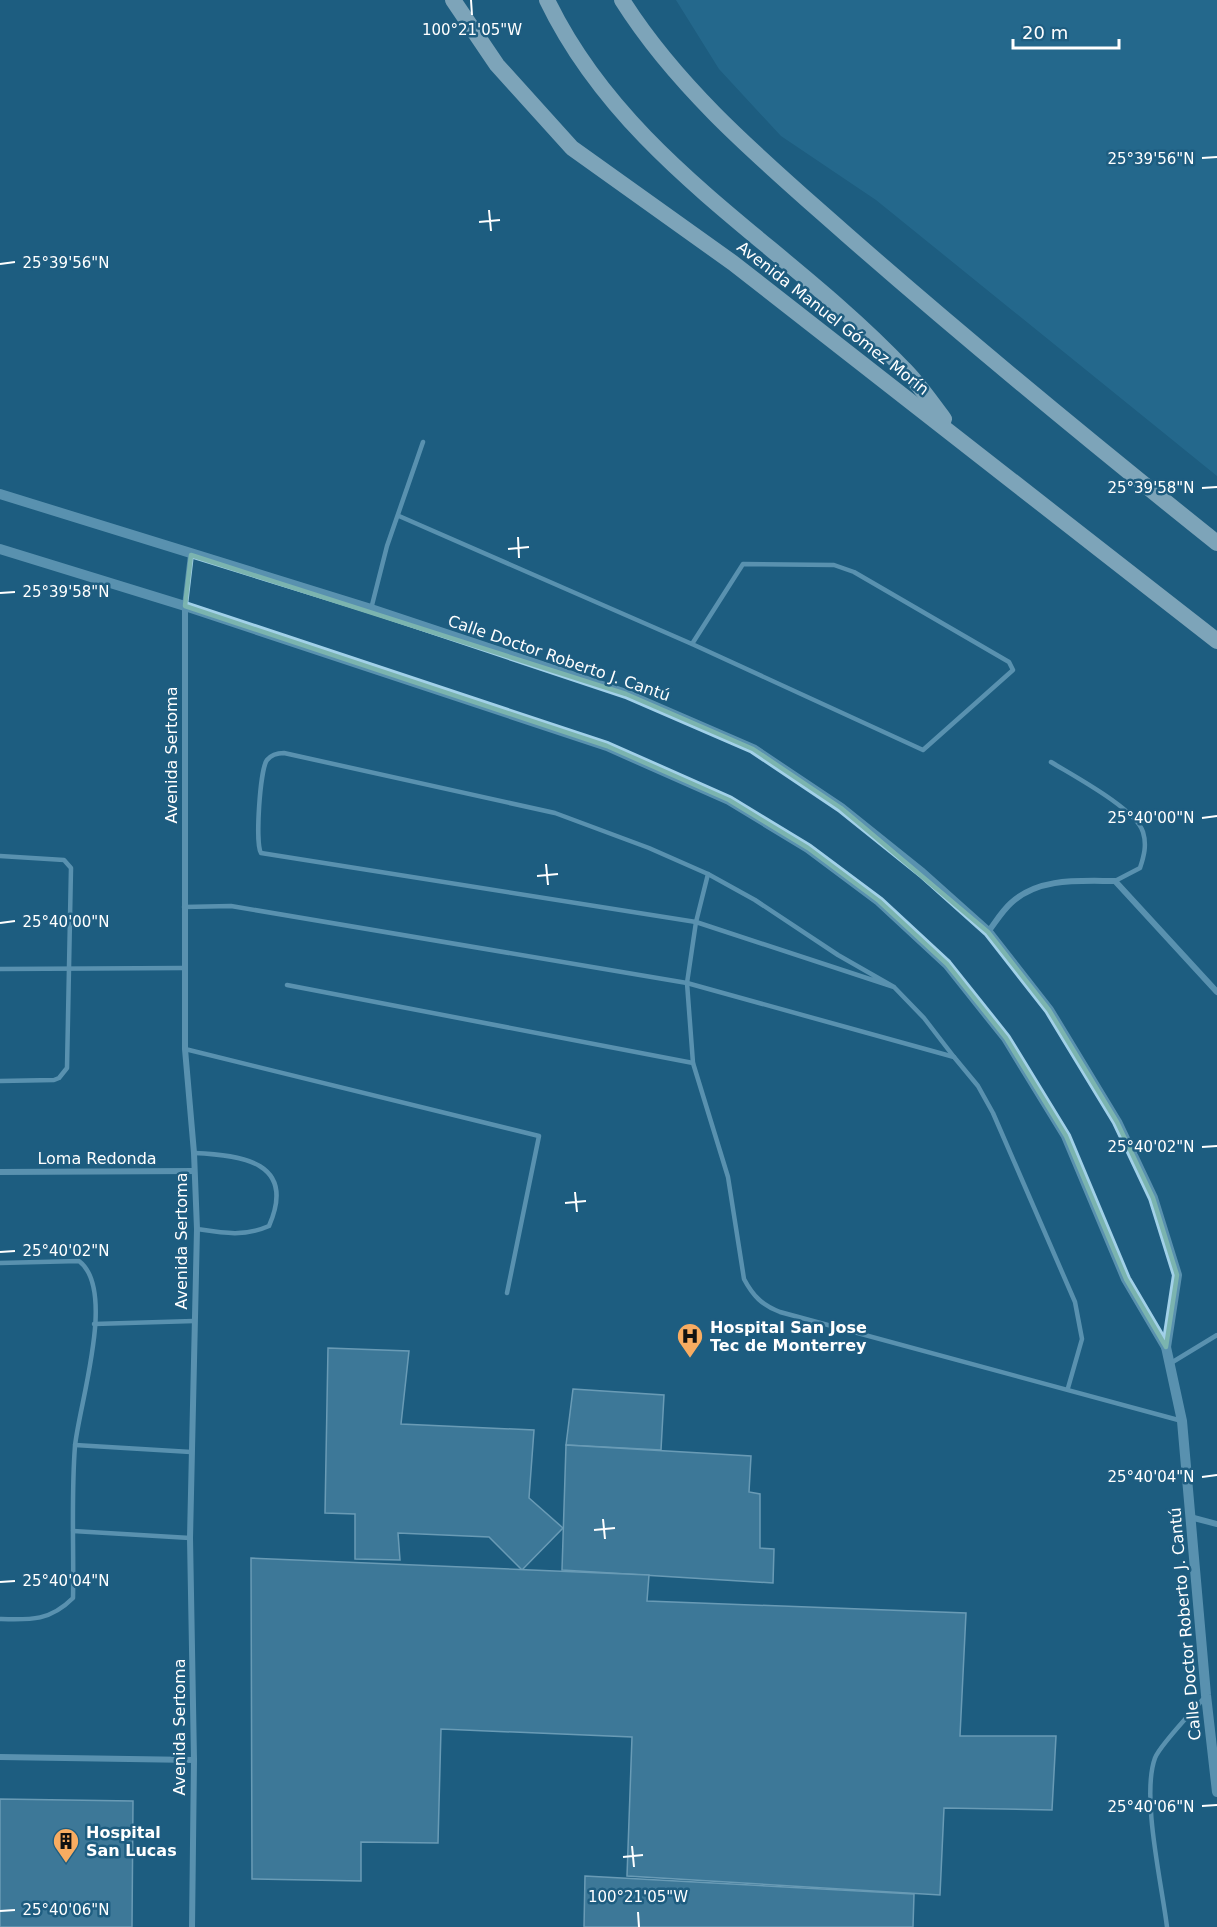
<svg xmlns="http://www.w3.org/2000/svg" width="1217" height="1927" font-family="'DejaVu Sans',sans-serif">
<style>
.green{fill:#2d779c}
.building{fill:#649ab7;stroke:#c6e6f7;stroke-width:1.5}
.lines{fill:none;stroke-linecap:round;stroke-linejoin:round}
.service{stroke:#a2d1e9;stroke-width:4.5}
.minor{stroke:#a2d1e9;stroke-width:6}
.tertiary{stroke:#a2d1e9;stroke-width:10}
.trunk{stroke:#f2fafe;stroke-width:16}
.marked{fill:none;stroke:#7bb4af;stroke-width:4.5;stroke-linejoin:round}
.ticks{fill:none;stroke:#fff;stroke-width:2}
.labels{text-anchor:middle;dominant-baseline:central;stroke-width:5;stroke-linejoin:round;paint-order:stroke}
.street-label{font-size:16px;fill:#fff;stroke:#1e5d80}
.poi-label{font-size:16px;font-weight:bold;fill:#fff;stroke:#1e5d80;text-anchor:start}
.ticks-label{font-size:15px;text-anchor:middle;fill:#fff;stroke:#1e5d80;stroke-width:5;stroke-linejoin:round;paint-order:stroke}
</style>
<rect width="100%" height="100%" fill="#1e5d80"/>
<polygon class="green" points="676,0 1217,0 1217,476 876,200 781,136 719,69"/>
<g class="building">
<polygon points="328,1348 409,1351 401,1424 534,1430 529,1498 563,1528 522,1570 489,1537 398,1533 400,1560 355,1559 355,1514 325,1513"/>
<polygon points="573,1389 664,1395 661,1450 566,1445"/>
<polygon points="566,1445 751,1456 749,1492 760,1494 760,1548 774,1549 773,1583 562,1570"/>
<polygon points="251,1558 649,1575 647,1601 966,1613 960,1736 1056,1736 1052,1810 944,1808 940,1895 627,1876 632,1737 441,1729 438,1843 361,1842 361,1881 252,1879"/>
<polygon points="0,1799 133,1801 132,1927 0,1927"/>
<polygon points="585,1876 914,1894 913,1927 584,1927"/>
</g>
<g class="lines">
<g class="service">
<polyline points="399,516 692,644 923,750 1013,670 1009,662 854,572 834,565 743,564 692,644"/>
<polyline points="371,609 387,546 423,442"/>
<path d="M1051 762C1072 775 1136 809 1143 832 1147 845 1144 856 1140 868L1115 881"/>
<polyline points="0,856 64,860 71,868 67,1068 59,1078 54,1080 0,1081"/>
<path d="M708 874 696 922 687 983 693 1063 728 1177 744 1279C753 1296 762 1305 780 1312L1182 1421"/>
<polyline points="184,907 231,906 687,983 954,1057 978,1086 993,1113 1075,1302 1082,1339 1068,1388"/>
<polyline points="0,969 184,968"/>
<polyline points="287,985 693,1063"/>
<path d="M894 987 696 922 261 853C255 844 260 769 267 760 271 755 278 753 284 753L555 813 649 848 708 874 755 900 838 955 894 987 924 1018 954 1057"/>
<polyline points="185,1049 539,1136 507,1293"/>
<path d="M194 1153C242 1155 297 1162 269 1226 244 1237 223 1233 197 1229"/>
<path d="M0 1263 79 1261C117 1290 79 1404 75 1446 71 1497 74 1548 73 1598 50 1621 31 1620 0 1619"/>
<polyline points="94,1324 194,1321"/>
<polyline points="1171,1363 1217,1335"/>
<polyline points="75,1445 191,1452"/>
<polyline points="73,1531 190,1538"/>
<path d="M1167 1927C1162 1885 1141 1796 1155 1758 1160 1745 1193 1711 1204 1698"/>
</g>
<g class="minor">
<polyline points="191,555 185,606 185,1049 194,1153 197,1229 190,1538 194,1760 192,1927"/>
<path d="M988 932C995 923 1002 911 1011 903 1039 877 1081 881 1115 881L1217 992"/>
<polyline points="0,1172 194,1171"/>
<polyline points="1190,1517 1217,1524"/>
<polyline points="0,1757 194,1760"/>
</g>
<g class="tertiary">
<polyline points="0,494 371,609 626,694 753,749 841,808 922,873 988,932 1049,1010 1117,1122 1153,1198 1177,1275 1166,1347"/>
<polyline points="0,549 185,606 607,746 729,800 808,848 879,901 947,964 1006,1038 1066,1136 1126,1279 1166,1347 1182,1421 1206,1695 1217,1792"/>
</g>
<g class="trunk">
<polyline points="453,0 497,65 572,148 733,263 1217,641"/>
<path d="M547 0C625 162 785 243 904 369 919 384 931 402 944 419"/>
<path d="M622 0C680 92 767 164 847 235 968 341 1092 443 1217 543"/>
</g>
</g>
<path d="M0 0H1217V1927H0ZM191 555 626 694 753 749 841 808 988 932 1049 1010 1117 1122 1153 1198 1177 1275 1166 1347 1126 1279 1066 1136 1006 1038 947 964 879 901 808 848 729 800 607 746 185 606Z" fill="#1e5d80" fill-opacity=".55" fill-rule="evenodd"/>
<path class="marked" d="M191 555 626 694 753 749 841 808 988 932 1049 1010 1117 1122 1153 1198 1177 1275 1166 1347 1126 1279 1066 1136 1006 1038 947 964 879 901 808 848 729 800 607 746 185 606Z"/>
<path class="ticks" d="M471 0 472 15M1202 158 1217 157M489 210 491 231M479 222 500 220M0 264 15 262M1202 488 1217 487M518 537 519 558M508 549 529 547M0 593 15 592M1202 818 1217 816M546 864 548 885M537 876 558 874M0 923 15 921M1202 1147 1217 1146M575 1192 577 1212M565 1203 586 1201M0 1252 15 1251M1202 1477 1217 1475M603 1519 605 1539M594 1530 615 1528M0 1582 15 1581M1202 1806 1217 1805M632 1846 634 1867M623 1857 643 1855M0 1911 15 1910M638 1912 639 1927"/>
<defs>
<g id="hospital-pin" transform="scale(1.35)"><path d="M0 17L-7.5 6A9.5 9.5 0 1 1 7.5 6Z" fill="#f8ac61" stroke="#1e5d80"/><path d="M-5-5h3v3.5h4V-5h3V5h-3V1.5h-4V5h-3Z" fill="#111"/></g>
<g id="building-pin" transform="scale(1.35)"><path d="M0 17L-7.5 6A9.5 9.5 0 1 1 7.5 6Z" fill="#f8ac61" stroke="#1e5d80"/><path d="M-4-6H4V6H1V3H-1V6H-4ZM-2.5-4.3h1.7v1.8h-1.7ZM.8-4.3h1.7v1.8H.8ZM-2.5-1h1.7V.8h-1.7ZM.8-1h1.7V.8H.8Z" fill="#111"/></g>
</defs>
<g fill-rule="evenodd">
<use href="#hospital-pin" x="690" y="1336"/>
<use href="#building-pin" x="66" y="1841"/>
</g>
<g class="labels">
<g class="street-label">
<text transform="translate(833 318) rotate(38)">Avenida Manuel Gómez Morín</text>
<text transform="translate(559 658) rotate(19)">Calle Doctor Roberto J. Cantú</text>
<text transform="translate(171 755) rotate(-90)">Avenida Sertoma</text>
<text x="97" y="1158">Loma Redonda</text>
<text transform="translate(181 1241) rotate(-90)">Avenida Sertoma</text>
<text transform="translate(1185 1624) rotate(-95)">Calle Doctor Roberto J. Cantú</text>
<text transform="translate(179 1727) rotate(-90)">Avenida Sertoma</text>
</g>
<g class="poi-label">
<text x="710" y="1327">Hospital San Jose<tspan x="710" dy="18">Tec de Monterrey</tspan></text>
<text x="86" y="1832">Hospital<tspan x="86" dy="18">San Lucas</tspan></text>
</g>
</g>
<g class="ticks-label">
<text x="472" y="35">100°21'05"W</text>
<text x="1151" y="164">25°39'56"N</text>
<text x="66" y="268">25°39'56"N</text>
<text x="1151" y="493">25°39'58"N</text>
<text x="66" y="597">25°39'58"N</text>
<text x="1151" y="823">25°40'00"N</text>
<text x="66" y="927">25°40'00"N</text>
<text x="1151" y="1152">25°40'02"N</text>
<text x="66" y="1256">25°40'02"N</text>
<text x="1151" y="1482">25°40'04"N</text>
<text x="66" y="1586">25°40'04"N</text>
<text x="1151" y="1812">25°40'06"N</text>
<text x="638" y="1902">100°21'05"W</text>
<text x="66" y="1915">25°40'06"N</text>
</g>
<path d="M1013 39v9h106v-9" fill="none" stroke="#ffffff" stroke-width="3"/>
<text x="1022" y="39" font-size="18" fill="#ffffff" stroke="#1e5d80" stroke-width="4.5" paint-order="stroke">20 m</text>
</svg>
